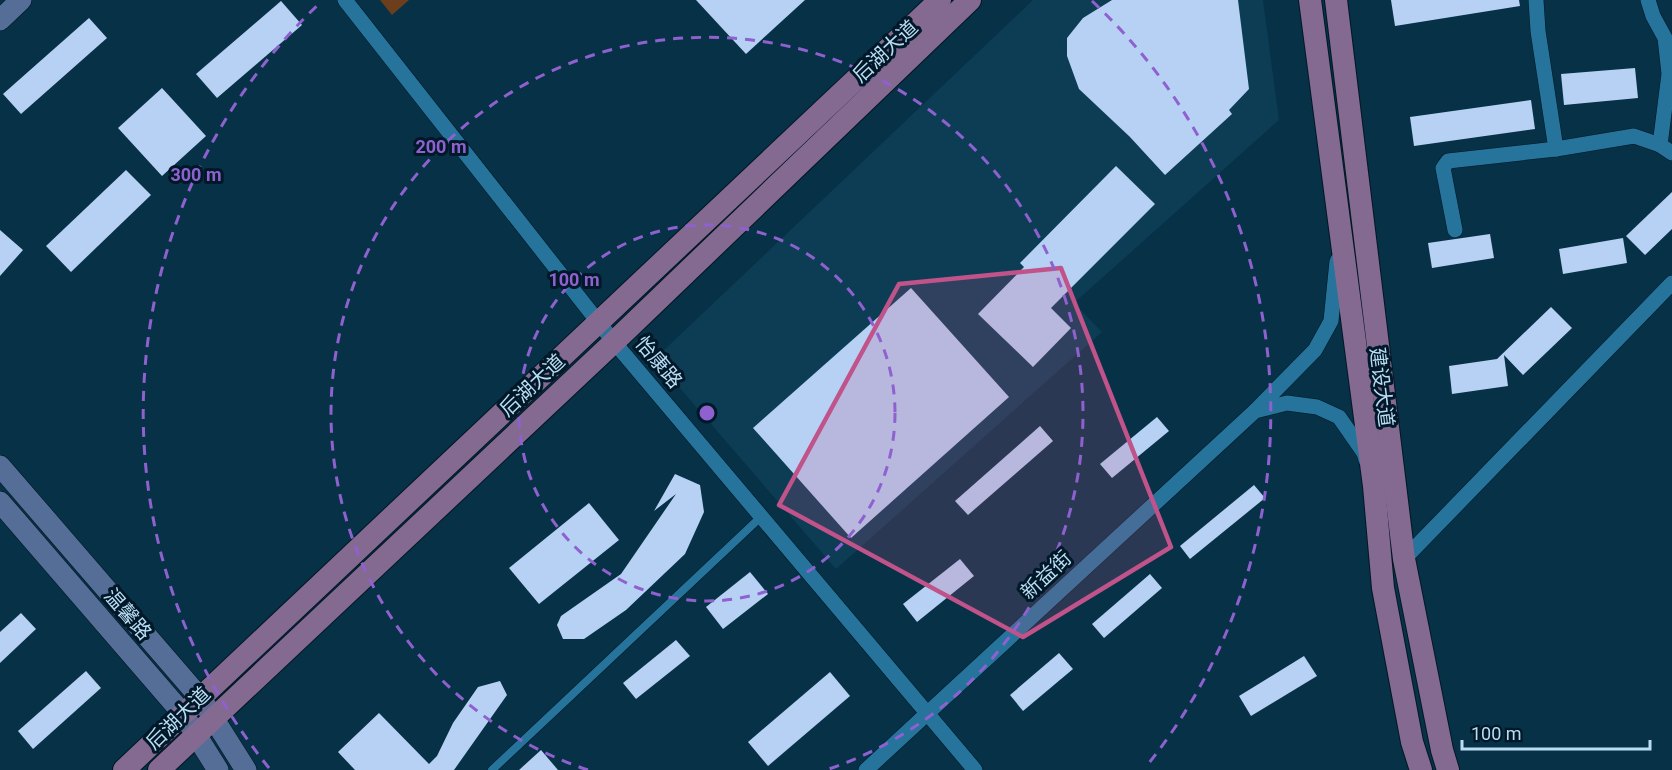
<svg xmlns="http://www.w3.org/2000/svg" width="1672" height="770" font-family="Roboto,'Noto Sans SC',sans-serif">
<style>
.built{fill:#0c3d55}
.green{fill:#6c3e1b}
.building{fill:#b7d1f5}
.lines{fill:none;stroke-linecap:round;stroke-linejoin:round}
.lane-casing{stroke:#021824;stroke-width:9}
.street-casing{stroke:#021824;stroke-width:16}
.secondary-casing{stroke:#021824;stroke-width:22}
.primary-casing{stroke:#021824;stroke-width:24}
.lane{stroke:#26739c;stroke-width:8}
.street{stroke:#26739c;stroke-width:15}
.secondary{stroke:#556e97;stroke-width:21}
.primary{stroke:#846991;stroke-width:22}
.marked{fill:#c05389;fill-opacity:0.2;stroke:#c05389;stroke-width:4.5;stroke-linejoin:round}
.ring{fill:none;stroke:#8e61cf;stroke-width:3;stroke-dasharray:10 8}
.labels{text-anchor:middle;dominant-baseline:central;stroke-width:6;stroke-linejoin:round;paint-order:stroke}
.street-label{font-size:20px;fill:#baddf4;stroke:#001828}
.centre{fill:#8e61cf;stroke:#001828;stroke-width:3}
.ring-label{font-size:18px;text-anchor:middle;font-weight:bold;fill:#8e61cf;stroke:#001828;stroke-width:6;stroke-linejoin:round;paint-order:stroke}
</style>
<rect width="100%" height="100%" fill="#063146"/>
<polygon class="built" points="1033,0 1263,0 1279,120 1074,303 1102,332 836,569 673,380 663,351"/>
<polygon class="green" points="380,0 409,0 392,15"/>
<g class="building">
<polygon points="696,0 805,0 746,54"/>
<polygon points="1112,0 1238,0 1249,89 1229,110 1232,114 1165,175 1130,137 1079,89 1067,56 1067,38 1083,18"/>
<polygon points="1391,0 1519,0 1520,6 1395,26"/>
<polygon points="281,1 302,25 217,98 196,74"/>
<polygon points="89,18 107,38 21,114 3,94"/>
<polygon points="1635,68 1638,98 1564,105 1561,74"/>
<polygon points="162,88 206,136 162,176 118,128"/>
<polygon points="1531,100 1535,129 1414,146 1410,117"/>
<polygon points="1116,166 1155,204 1051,308 1071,328 1033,367 978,314 1024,267 1020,263"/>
<polygon points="126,170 151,195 71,272 46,246"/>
<polygon points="1672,192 1672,229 1645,255 1626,236"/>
<polygon points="0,230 23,250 0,276"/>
<polygon points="1490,234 1494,258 1432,268 1428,243"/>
<polygon points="1623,238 1627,263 1563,274 1559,249"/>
<polygon points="911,288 1009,397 851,538 753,428"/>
<polygon points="1551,307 1572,328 1523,375 1504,355 1508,386 1452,394 1449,366 1497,359"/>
<polygon points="1157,417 1169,431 1112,478 1100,464"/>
<polygon points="1040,426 1053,441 968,515 955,501"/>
<polygon points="675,474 700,485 704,512 685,554 626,610 584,639 563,639 557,625 561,616 621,574 676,494 654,511"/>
<polygon points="1254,485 1265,498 1190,559 1180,546"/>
<polygon points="589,503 619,540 539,604 509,568"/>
<polygon points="960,559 974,576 917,622 903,604"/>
<polygon points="750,572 768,594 723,629 706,607"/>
<polygon points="1150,574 1162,588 1104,638 1092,624"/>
<polygon points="21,613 36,629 0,663 0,632"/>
<polygon points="676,640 690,656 636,699 623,683"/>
<polygon points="1059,653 1073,669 1023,711 1010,695"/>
<polygon points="1304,656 1317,676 1251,716 1239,696"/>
<polygon points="86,671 101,688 33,749 18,731"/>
<polygon points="830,672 850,696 768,766 748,742"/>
<polygon points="500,681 507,695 454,770 355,770 338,752 379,713 429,764 437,756 453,723 478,687"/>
<polygon points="541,750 558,770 519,770"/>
</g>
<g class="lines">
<g class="lane-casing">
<polyline id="lane" points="492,770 762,516"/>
</g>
<g class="street-casing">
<g id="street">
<polyline points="345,0 614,342 975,770"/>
<polyline points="1536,0 1538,31 1556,149"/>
<polyline points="1648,0 1653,16 1665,38 1669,74 1660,145"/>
<polyline points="1455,230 1443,168 1448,161 1556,149 1634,136 1660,145 1672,153"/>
<polyline points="1337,261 1331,321 1315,350 1255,411 1287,403 1317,407 1339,417 1364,453 1366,460"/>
<polyline points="1404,559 1672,283"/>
<polyline points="866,770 1255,411"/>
</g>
</g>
<g class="secondary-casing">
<g id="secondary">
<polyline points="0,20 21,0"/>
<polyline points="0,466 202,700 246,770"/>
<polyline points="0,502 183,714 218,770"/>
</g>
</g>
<g class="primary-casing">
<g id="primary">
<polyline points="1310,0 1374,486 1383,588 1412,742 1421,770"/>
<polyline points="1336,0 1404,559 1442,750 1448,770"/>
<polyline points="124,770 940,0"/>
<polyline points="159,770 614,342 970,0"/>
</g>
</g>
<use href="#lane" class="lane"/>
<use href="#street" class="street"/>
<use href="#secondary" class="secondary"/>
<use href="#primary" class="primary"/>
</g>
<path class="marked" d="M1061 268 1171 547 1023 637 779 505 899 284Z"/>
<g class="ring">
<circle cx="707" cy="413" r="188"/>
<path d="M588 770A376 376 0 1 1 826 770"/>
<path d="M269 768A564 564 0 0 1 322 1M1092 1A564 564 0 0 1 1145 768"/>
</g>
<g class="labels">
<g class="street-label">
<text transform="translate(885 51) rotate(-43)">后湖大道</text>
<text transform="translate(659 362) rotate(50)">怡康路</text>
<text transform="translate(532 385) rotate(-43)">后湖大道</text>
<text transform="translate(1382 387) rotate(83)">建设大道</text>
<text transform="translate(1046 575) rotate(-43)">新益街</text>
<text transform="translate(128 614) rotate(49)">温馨路</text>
<text transform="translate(178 718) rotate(-44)">后湖大道</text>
</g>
</g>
<circle cx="707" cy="413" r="9" class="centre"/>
<g class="ring-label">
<text x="441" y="153">200 m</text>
<text x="196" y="181">300 m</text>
<text x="574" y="286">100 m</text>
</g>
<path d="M1462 740v9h188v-9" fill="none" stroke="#baddf4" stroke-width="3"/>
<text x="1471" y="740" font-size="18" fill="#baddf4" stroke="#001828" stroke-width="4.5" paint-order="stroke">100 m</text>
</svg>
